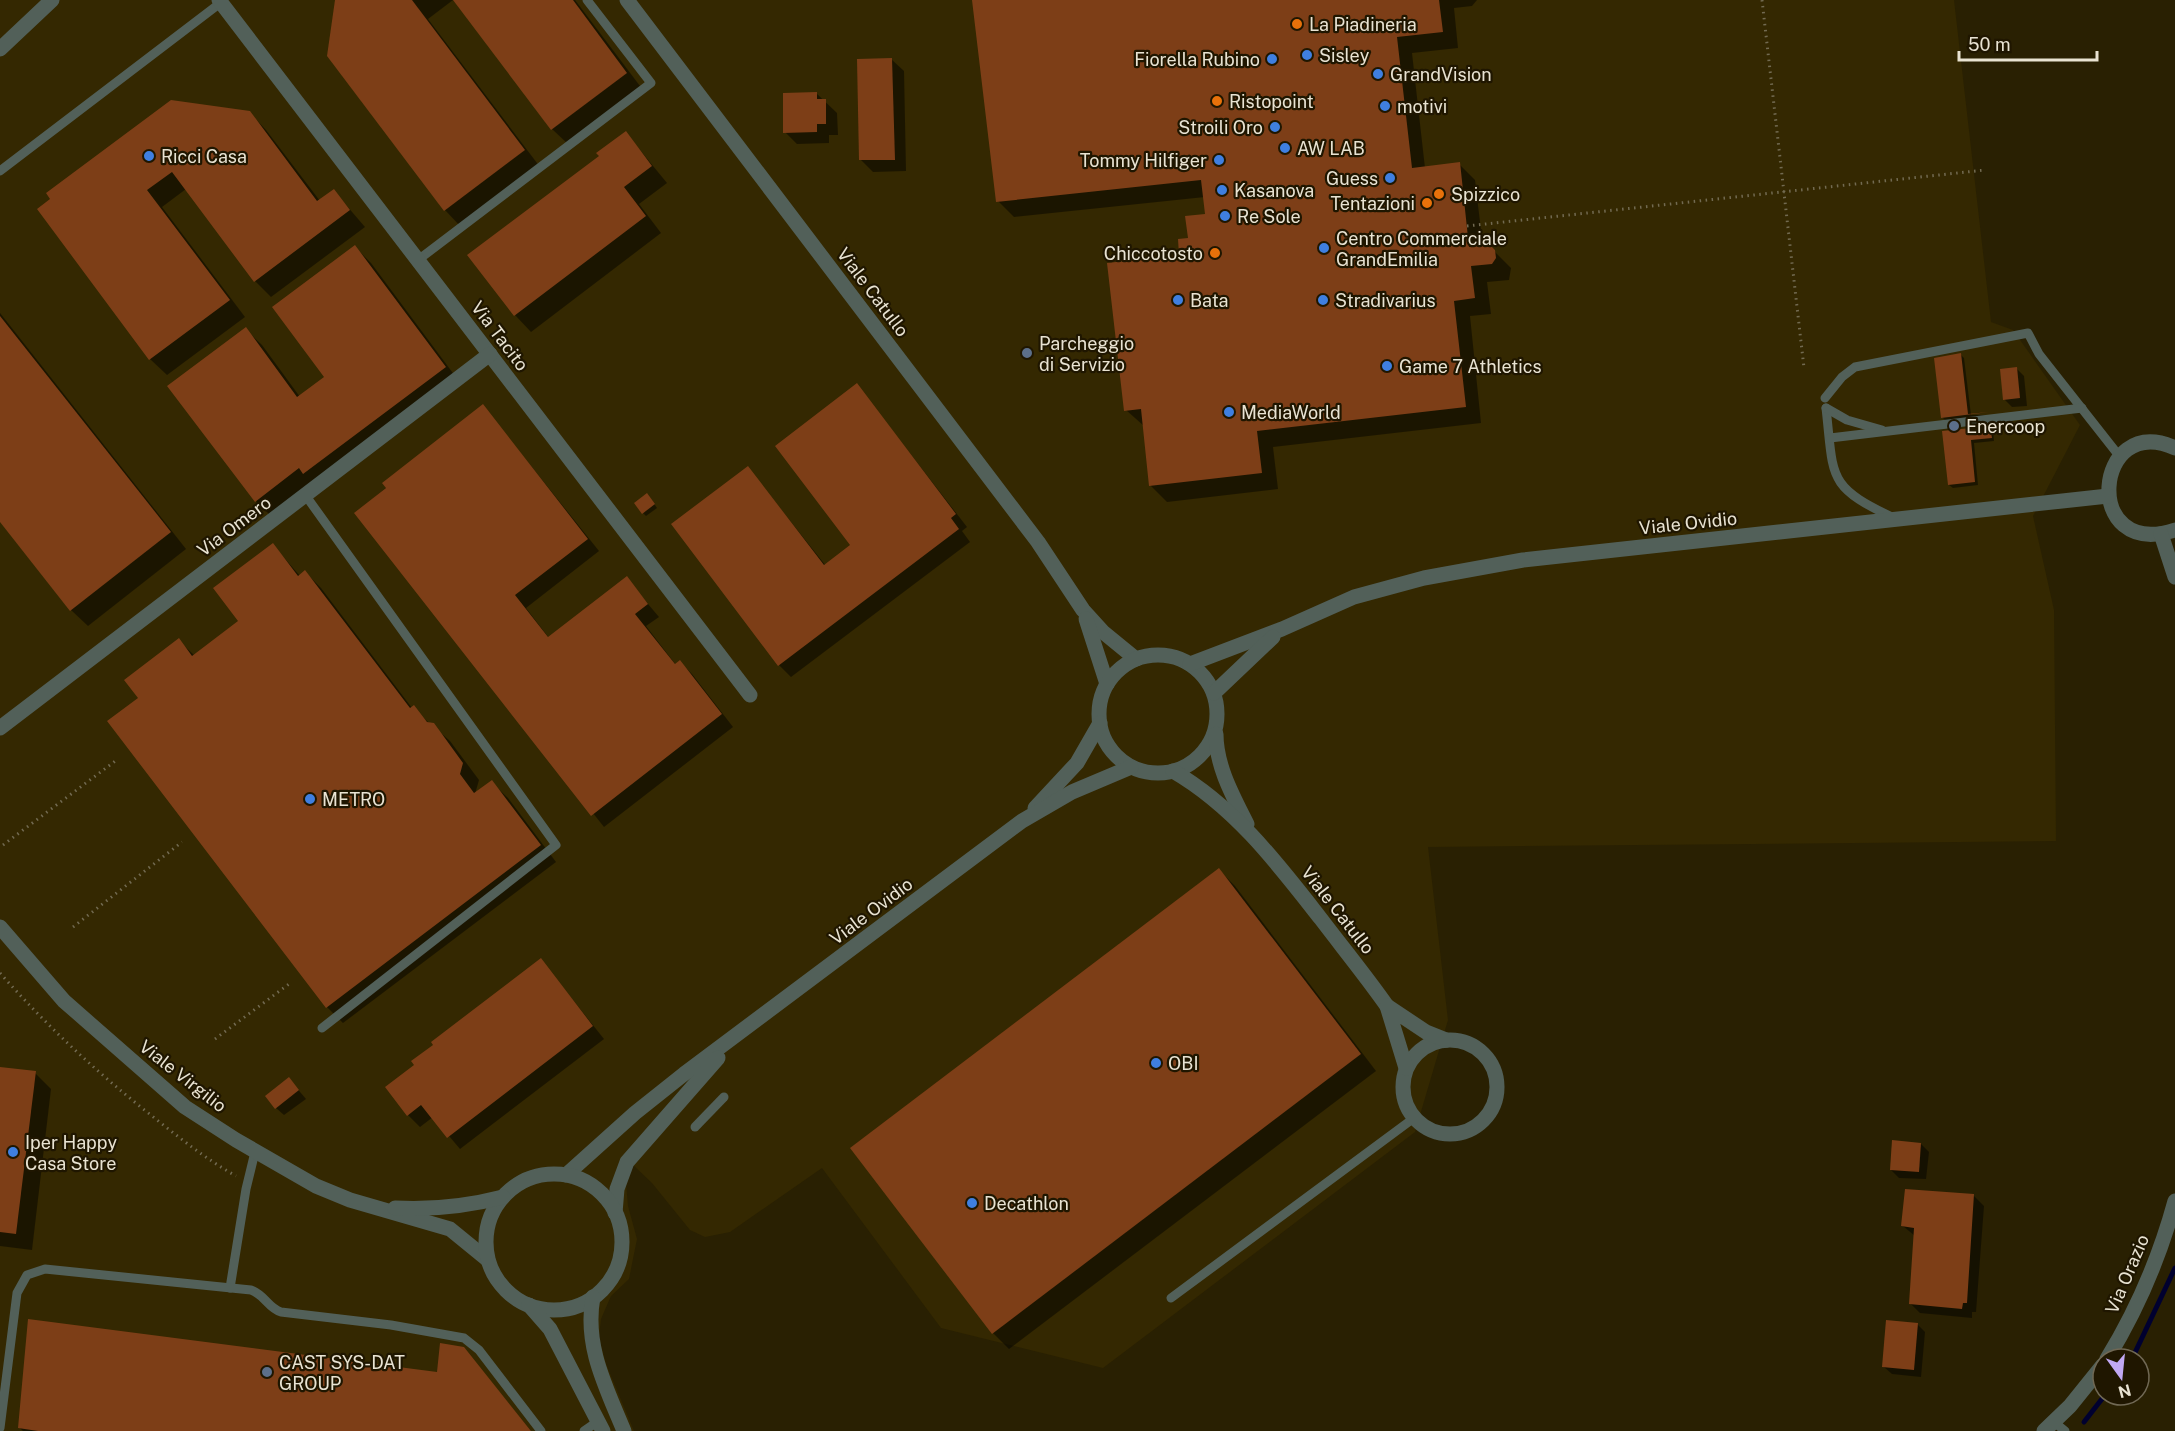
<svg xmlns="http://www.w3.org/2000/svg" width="2175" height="1431" font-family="'Public Sans',sans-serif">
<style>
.built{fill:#342801}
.shadow{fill:#0007}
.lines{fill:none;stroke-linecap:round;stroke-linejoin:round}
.stream{stroke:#00002f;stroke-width:5}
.building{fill:#7d3e17}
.path{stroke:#726a51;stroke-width:3;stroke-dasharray:1.5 4.5;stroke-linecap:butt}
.service{stroke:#526059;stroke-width:9}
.minor{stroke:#526059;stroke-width:15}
.tertiary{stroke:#526059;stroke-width:15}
.food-dot{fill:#e8710a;stroke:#1f1600;stroke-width:2}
.shop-dot{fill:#3f7fe0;stroke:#1f1600;stroke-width:2}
.service-dot{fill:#5c6f8a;stroke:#1f1600;stroke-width:2}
.labels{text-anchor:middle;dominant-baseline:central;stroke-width:4.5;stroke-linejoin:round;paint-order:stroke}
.poi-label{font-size:18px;fill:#e9e3d2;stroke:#1f1600;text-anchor:start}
.street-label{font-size:18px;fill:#e9e3d2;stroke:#1f1600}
</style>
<rect width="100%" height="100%" fill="#292002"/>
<polygon class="built" points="0,0 1954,0 1991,322 2013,330 2080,425 2033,516 2054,610 2056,841 1428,847 1448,1020 1415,1132 1103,1368 941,1328 822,1168 730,1232 705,1237 690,1230 652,1183 633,1165 626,1183 628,1206 637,1239 629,1279 611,1296 601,1319 599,1337 606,1364 634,1431 0,1431"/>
<g class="shadow">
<polygon points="337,0 453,0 428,19 540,167 461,227 445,210 329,55"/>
<polygon points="455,0 575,0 643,90 569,145 552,129"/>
<polygon points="974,0 1477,0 1472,6 1454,8 1458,48 1412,53 1425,168 1459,164 1475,180 1483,247 1490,247 1511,268 1509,280 1487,282 1491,314 1470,316 1481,423 1273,447 1278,489 1167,502 1151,486 1144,426 1126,410 1181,256 1207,215 1205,197 1014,217 998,201"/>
<polygon points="891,59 904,71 906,171 873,172 861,160"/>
<polygon points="816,93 837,113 838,135 829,135 829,143 797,144 785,132"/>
<polygon points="250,113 266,130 320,201 334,191 365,227 271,297 255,281 186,189 162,207 245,317 167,375 150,359 39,210"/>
<polygon points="626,133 667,183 639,204 661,233 531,332 515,315 601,157"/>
<polygon points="355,247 371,263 461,384 272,517 256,501 245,329 262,345 300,397 326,377"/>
<polygon points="0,313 186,549 88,626 71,610 0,519"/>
<polygon points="1961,355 1964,358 1971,415 1990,415 1946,421 1942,417"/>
<polygon points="2016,368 2024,376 2027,406 2012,407 2004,399"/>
<polygon points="857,385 967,527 962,531 970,542 791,677 779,665 673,525 748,468 826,566 852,546"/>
<polygon points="483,406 599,551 526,608 549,638 626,578 659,617 646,626 676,665 680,662 692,674 733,727 604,827 356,513"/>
<polygon points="1990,427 1993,431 1994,441 1974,443 1978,485 1953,488 1949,485 1944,433"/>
<polygon points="650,498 657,508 646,516 643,513"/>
<polygon points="273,545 300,576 305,572 321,588 412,708 450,741 479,780 475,794 491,782 508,798 556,862 343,1023 327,1007 140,698 178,640 195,656 240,621"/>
<polygon points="1219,870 1235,886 1376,1071 1009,1349 993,1333"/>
<polygon points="541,960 604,1039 460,1149 433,1117 420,1127 408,1115"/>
<polygon points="0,1069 35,1073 51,1089 32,1250 0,1246"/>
<polygon points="289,1079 306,1099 284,1115 276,1108"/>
<polygon points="1921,1144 1929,1152 1926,1179 1899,1178 1891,1170"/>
<polygon points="1974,1196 1984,1206 1976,1312 1972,1312 1972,1318 1920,1313 1910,1303 1915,1236 1903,1226"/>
<polygon points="1917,1324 1925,1332 1921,1377 1892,1374 1884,1367"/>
<polygon points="463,1348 531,1431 23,1431 20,1428 438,1374"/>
</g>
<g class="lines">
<g class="stream">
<polyline points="2132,1359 2175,1268"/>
<polyline points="2084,1422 2105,1395"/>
</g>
</g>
<g class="building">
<polygon points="335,0 412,0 525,150 444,211 327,56"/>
<polygon points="453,0 573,0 627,73 551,130"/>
<polygon points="972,0 1439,0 1443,32 1397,37 1412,168 1460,162 1469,247 1490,245 1495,250 1496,258 1492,264 1471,266 1475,298 1454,301 1466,407 1257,431 1262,473 1149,486 1141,409 1124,411 1107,263 1179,255 1178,239 1188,238 1185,216 1205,214 1201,180 996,202"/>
<polygon points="892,58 895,160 859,160 857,59"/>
<polygon points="817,92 817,99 826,99 826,124 817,124 817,132 783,133 783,93"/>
<polygon points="171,100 250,111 317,201 334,189 350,210 254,282 172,172 147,190 230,300 149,360 37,209 50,199 46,193"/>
<polygon points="626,131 652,166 624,187 646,216 514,316 467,255 599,156 596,153"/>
<polygon points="355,245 446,367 303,474 299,468 255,502 167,386 246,327 297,397 324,377 272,307"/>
<polygon points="0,316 171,532 70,611 0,522"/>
<polygon points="1961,353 1968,414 1989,412 1941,418 1934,358"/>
<polygon points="2017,367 2020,398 2003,400 2000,369"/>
<polygon points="857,383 956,514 951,518 959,529 778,666 671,524 748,466 824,565 850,545 775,446"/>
<polygon points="483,404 588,539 515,595 548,637 627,576 648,604 635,614 675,664 680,660 722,714 591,816 354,513 386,488 382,483"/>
<polygon points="1990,426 1992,438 1971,440 1975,482 1948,485 1942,431"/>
<polygon points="647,493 655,504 642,514 634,503"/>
<polygon points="273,543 298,576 305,570 410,708 414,705 427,722 434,723 463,763 460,774 474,793 492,780 541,845 326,1008 107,721 138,698 124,680 179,638 192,656 238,621 213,588"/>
<polygon points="1219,868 1361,1054 992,1334 850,1148"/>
<polygon points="541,958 593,1026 447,1138 421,1105 407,1116 385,1087 414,1065 411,1061 433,1045 431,1042"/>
<polygon points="0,1067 36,1071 16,1234 0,1232"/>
<polygon points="289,1077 299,1090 275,1109 265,1096"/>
<polygon points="1892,1140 1921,1143 1919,1172 1890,1170"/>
<polygon points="1905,1189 1974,1194 1967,1303 1963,1303 1962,1309 1909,1304 1914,1228 1901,1226"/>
<polygon points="28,1319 437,1372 440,1343 464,1347 531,1431 38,1431 18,1428"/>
<polygon points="1886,1320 1918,1323 1914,1370 1882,1367"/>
</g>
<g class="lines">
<g class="path">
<polyline points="1762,0 1804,368"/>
<polyline points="1467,226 1985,170"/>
<polyline points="3,845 118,759"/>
<polyline points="73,927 182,842"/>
<path d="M0 973C45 1024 93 1069 147 1112 176 1135 204 1158 236 1176"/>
<polyline points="215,1039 289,984"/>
</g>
<g class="service">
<polyline points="0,171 223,1"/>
<polyline points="418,260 651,83 587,0"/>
<polyline points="1825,398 1842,377 1855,367 2028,333 2039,354 2120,457"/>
<path d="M1826 408C1834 478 1826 486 1894 518"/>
<polyline points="1826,408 1847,420 1882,430"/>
<polyline points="1830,438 2082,408"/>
<polyline points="306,496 556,845 322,1028"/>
<polyline points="695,1127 724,1097"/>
<polyline points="230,1288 246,1189 255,1152"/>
<polyline points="1171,1298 1414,1118"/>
<polyline points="2054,1422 2065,1431"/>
<path d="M0 1428 17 1293 27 1275 45 1269 251 1290C265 1295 268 1308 281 1312L391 1325 464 1338 479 1350 541 1431"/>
<polyline points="584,1431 597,1422"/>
</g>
<g class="minor">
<polyline points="219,0 750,695"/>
<polyline points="627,0 1038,542 1083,610 1103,632 1136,659"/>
<polyline points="0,49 52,0"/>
<path d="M2175 448C2093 411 2081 561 2175 530"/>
<polyline points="2161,534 2175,577"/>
<polyline points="1086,619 1107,684"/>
<circle cx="1158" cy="714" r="59"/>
<polyline points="1190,664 1282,629 1354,597 1424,578 1523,560 2108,496"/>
<polyline points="1214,693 1273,637"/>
<polyline points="0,728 490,354"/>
<path d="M1216 734C1216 766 1233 796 1247 824"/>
<path d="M1173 771C1235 807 1278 864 1321 919 1343 948 1366 976 1387 1006"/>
<polyline points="1035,808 1077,763 1100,723"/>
<circle cx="1450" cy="1087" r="47"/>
<polyline points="1406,1068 1387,1006 1426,1032 1446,1040"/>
<polyline points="566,1175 635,1113 684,1074 1022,821 1072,792 1131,767"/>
<polyline points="615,1213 617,1189 627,1162 718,1058"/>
<path d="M2107 1359C2137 1310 2160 1256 2175 1201"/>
<polyline points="2044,1431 2070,1406 2103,1365"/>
</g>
<g class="tertiary">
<polyline points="0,927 64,1001 185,1107 236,1140 316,1186 350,1200 450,1229 488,1260"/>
<circle cx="554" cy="1242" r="68"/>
<path d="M395 1208C432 1210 468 1206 503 1197"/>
<path d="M593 1297C584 1346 606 1387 624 1431"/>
<polyline points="529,1305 550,1329 603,1431"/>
</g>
</g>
<g class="food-dot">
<circle cx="1297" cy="24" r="6"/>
<circle cx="1217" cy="101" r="6"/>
<circle cx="1439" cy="194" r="6"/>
<circle cx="1427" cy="203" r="6"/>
<circle cx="1215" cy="253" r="6"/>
</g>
<g class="shop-dot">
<circle cx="1307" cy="55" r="6"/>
<circle cx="1272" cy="59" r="6"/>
<circle cx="1378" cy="74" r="6"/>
<circle cx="1385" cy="106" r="6"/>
<circle cx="1275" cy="127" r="6"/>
<circle cx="1285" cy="148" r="6"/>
<circle cx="149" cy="156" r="6"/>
<circle cx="1219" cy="160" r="6"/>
<circle cx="1390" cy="178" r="6"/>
<circle cx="1222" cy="190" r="6"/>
<circle cx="1225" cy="216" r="6"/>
<circle cx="1324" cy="248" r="6"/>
<circle cx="1178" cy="300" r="6"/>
<circle cx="1323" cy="300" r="6"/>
<circle cx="1387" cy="366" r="6"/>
<circle cx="1229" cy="412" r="6"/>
<circle cx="310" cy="799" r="6"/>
<circle cx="1156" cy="1063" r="6"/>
<circle cx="13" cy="1152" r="6"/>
<circle cx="972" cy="1203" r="6"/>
</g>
<g class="service-dot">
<circle cx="1027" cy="353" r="6"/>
<circle cx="1954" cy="426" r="6"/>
<circle cx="267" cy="1372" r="6"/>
</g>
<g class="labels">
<g class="poi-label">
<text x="1309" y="24">La Piadineria</text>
<text x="1319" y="55">Sisley</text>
<text x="1260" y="59" text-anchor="end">Fiorella Rubino</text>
<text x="1390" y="74">GrandVision</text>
<text x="1229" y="101">Ristopoint</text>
<text x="1397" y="106">motivi</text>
<text x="1263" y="127" text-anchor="end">Stroili Oro</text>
<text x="1297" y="148">AW LAB</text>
<text x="161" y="156">Ricci Casa</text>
<text x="1207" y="160" text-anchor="end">Tommy Hilfiger</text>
<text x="1378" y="178" text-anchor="end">Guess</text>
<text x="1234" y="190">Kasanova</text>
<text x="1451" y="194">Spizzico</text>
<text x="1415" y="203" text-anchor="end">Tentazioni</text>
<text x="1237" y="216">Re Sole</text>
<text x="1336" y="238">Centro Commerciale<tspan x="1336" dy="21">GrandEmilia</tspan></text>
<text x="1203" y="253" text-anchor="end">Chiccotosto</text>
<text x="1190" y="300">Bata</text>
<text x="1335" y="300">Stradivarius</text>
<text x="1039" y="343">Parcheggio<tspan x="1039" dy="21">di Servizio</tspan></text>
<text x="1399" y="366">Game 7 Athletics</text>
<text x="1241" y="412">MediaWorld</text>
<text x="1966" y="426">Enercoop</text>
<text x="322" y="799">METRO</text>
<text x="1168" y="1063">OBI</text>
<text x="25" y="1142">Iper Happy<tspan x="25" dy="21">Casa Store</tspan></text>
<text x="984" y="1203">Decathlon</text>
<text x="279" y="1362">CAST SYS-DAT<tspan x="279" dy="21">GROUP</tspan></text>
</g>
<g class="street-label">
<text transform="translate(873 292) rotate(53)">Viale Catullo</text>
<text transform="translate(500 336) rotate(53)">Via Tacito</text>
<text transform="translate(1688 523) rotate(-6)">Viale Ovidio</text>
<text transform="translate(234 526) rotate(-37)">Via Omero</text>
<text transform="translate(1338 910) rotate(52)">Viale Catullo</text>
<text transform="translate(871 911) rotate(-37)">Viale Ovidio</text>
<text transform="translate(183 1076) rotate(38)">Viale Virgilio</text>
<text transform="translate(2127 1274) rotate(-67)">Via Orazio</text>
</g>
</g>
<g transform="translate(2121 1377) rotate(165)"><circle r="28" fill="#1f1600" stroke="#706854" stroke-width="1.5"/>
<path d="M0-4.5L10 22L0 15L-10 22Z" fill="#c1a8f3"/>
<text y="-9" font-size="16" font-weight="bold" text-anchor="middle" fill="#e9e3d2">N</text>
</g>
<path d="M1959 51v9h138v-9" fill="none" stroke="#e9e3d2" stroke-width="3"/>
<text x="1968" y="51" font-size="18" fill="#e9e3d2" stroke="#1f1600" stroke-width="4.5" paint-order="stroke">50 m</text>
</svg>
